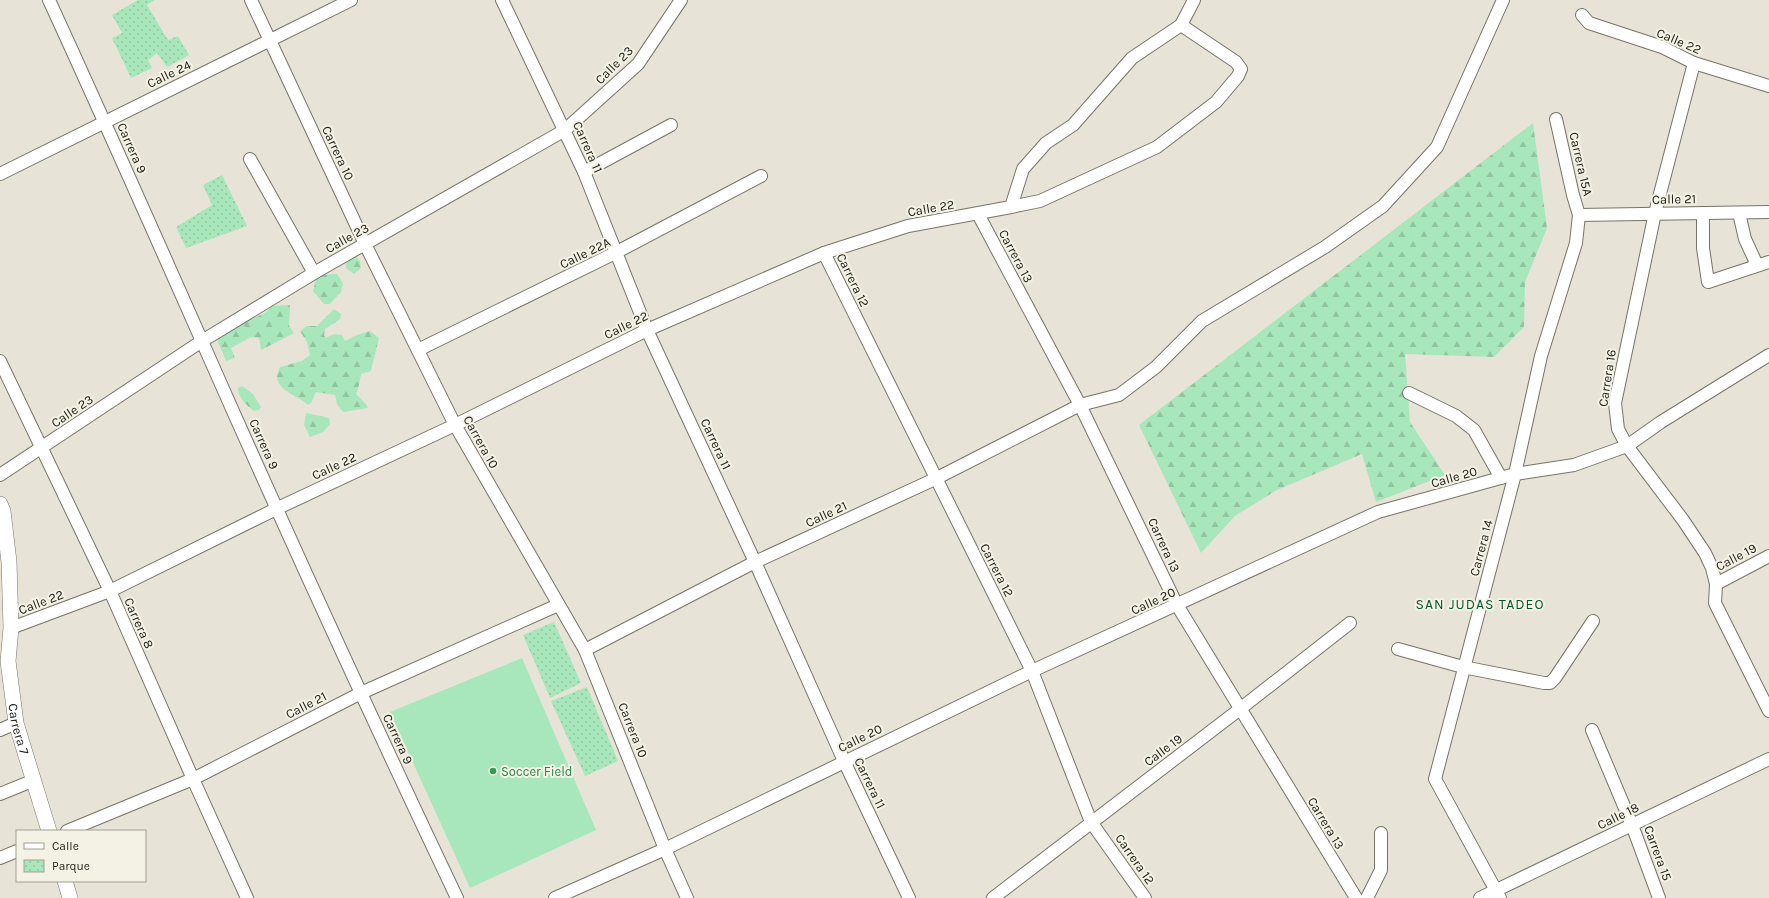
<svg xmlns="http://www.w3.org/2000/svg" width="1769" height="898" font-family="Karla,sans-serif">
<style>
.forest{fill:url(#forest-firs)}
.park{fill:url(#park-dots)}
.garden{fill:#a8e6bb}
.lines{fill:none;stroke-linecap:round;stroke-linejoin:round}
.minor-casing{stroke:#767468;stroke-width:14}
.tertiary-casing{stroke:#767468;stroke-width:16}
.minor{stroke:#fff;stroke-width:12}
.tertiary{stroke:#fff;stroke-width:15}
.leisure-dot{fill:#2e9e5b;stroke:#f4f2e4;stroke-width:1.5}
.labels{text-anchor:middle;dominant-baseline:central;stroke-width:4;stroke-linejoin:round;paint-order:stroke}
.street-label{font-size:13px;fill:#22221d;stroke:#f4f2e4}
.leisure-label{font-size:13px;fill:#27864d;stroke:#f4f2e4;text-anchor:start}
.neighbourhood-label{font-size:14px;letter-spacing:1px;fill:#00572e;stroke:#f4f2e4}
</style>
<defs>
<pattern id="forest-firs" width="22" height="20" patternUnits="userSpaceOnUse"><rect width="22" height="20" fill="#a8e6bb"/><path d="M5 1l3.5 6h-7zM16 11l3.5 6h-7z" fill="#90c5a0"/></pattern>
<pattern id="park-dots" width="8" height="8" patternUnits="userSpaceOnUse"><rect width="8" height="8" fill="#a8e6bb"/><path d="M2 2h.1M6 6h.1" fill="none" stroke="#90c5a0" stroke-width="1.8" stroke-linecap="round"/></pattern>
</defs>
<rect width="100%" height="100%" fill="#e7e4d7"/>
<g class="forest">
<polygon points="1533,123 1547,228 1525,282 1524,327 1494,357 1405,354 1410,422 1445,475 1376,502 1362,454 1277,490 1235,516 1201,553 1139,425"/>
<polygon points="355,256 360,261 361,268 354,274 346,268 347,259"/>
<polygon points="337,274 343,283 341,292 330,304 324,304 313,291 317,275"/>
<polygon points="290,305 289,326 294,333 261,350 259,338 251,337 231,348 235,358 226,361 218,342 217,335 265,313 272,306"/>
<path d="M334 309 341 314 340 319 325 329 324 335 326 338 334 334 342 335 345 341 357 335 370 331 379 338 371 371 361 374 359 385 356 394 367 405 368 408 343 412 337 404 335 395 316 392 311 403 308 405C297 394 268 389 280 367L302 361 310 355 307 342 300 331 307 326H317Z"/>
<path d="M242 386 253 394 261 407 259 410 254 411C246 405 238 398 238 388Z"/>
<polygon points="306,413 329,418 330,424 323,432 310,437 304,425"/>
</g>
<g class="park">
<polygon points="138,0 155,0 147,5 168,40 178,36 189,55 167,67 157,53 148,60 152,68 131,78 112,38 122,33 112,15"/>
<polygon points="222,175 247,226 186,248 176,227 212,205 203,185"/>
<polygon points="554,622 581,683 550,698 523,635"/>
<polygon points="587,687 618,761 585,776 551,701"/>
</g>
<polygon class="garden" points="522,658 596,830 470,888 390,712"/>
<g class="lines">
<g class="minor-casing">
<g id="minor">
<path d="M49 0C101 113 151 226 201 339 284 527 369 713 457 898"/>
<polyline points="251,0 365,244 455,425 585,650 665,849 687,898"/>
<polyline points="502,0 584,172 647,330 755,562 844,761 909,898"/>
<polyline points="1582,15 1589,23 1662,47 1694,63 1769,86"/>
<polyline points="1694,63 1655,213 1615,403 1618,429 1627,446 1683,520 1705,553 1712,568 1716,584 1715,603 1769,711"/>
<polyline points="250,159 314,273"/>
<polyline points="584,172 671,125"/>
<polyline points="0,174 351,0"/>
<polyline points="1011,207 1040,201 1157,147 1216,102 1238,76 1241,69 1236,62 1181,25"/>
<polyline points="1703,213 1703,248 1708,282 1769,262"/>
<polyline points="1739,213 1745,239 1757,265"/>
<polyline points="978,214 1080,405 1177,605 1356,898"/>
<polyline points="1579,215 1769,212"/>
<polyline points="824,253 1032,671 1091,822 1145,898"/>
<polyline points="418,350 615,253 761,176"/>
<polyline points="0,361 110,591 193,779 247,898"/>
<polyline points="1409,393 1456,416 1474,430 1501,478"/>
<polyline points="0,475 202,341 314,273 565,130 638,64 681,0"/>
<polyline points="1716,584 1769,556"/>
<polyline points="11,628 110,591 278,508 455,425 647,330 824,253 908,226 1011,207 1023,169 1046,143 1073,125 1132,58 1181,25 1194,0"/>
<polyline points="1398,649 1463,667 1544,683 1550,683 1555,678 1593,621"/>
<polyline points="585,650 755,562 935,479 1080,405 1119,395 1156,367 1202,321 1325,247 1383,206 1437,147 1503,0"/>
<polyline points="0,730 16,723"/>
<polyline points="1592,730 1632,825 1659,898"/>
<polyline points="0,794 32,781"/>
<polyline points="67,831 193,779 361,693 558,605"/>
<polyline points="0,858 17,851"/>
<polyline points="555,898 665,849 1032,671 1378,512 1515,474 1574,465 1627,446 1661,422 1769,355"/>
<polyline points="993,898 1240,709 1350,623"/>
<polyline points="1367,898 1381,870 1381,833"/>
<polyline points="1480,898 1769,759"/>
<polyline points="1500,898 1435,779 1515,474 1541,356 1576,243 1579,215 1573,195 1556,119"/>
</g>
</g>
<g class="tertiary-casing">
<g id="tertiary">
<path id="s1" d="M0 504 3 511 9 562 11 628 8 661 16 723 49 831"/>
<polyline points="65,881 70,898"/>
</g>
</g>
<use href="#minor" class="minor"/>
<use href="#tertiary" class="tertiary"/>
</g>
<circle class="leisure-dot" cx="493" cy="771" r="4"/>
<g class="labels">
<g class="street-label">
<text transform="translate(1679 41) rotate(23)">Calle 22</text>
<text transform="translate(614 65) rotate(-45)">Calle 23</text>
<text transform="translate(169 74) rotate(-26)">Calle 24</text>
<text transform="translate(588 147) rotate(66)">Carrera 11</text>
<text transform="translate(132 148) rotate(66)">Carrera 9</text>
<text transform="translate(338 153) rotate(65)">Carrera 10</text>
<text transform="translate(1581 164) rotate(77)">Carrera 15A</text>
<text transform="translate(1674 199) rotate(-1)">Calle 21</text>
<text transform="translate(931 208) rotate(-10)">Calle 22</text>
<text transform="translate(347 238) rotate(-29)">Calle 23</text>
<text transform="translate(585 253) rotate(-26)">Calle 22A</text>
<text transform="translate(1016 256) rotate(62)">Carrera 13</text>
<text transform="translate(853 280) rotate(64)">Carrera 12</text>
<text transform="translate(626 325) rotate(-26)">Calle 22</text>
<text transform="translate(1607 378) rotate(-81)">Carrera 16</text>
<text transform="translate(72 411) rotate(-34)">Calle 23</text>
<text transform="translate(481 442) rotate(61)">Carrera 10</text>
<text transform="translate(264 444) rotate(66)">Carrera 9</text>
<text transform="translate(716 444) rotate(65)">Carrera 11</text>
<text transform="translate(334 466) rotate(-25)">Calle 22</text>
<text transform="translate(1454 477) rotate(-16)">Calle 20</text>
<text transform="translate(826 514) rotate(-25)">Calle 21</text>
<text transform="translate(1164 545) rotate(65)">Carrera 13</text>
<text transform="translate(1481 548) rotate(-75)">Carrera 14</text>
<text transform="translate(1736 557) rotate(-28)">Calle 19</text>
<text transform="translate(997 570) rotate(63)">Carrera 12</text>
<text transform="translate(1153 601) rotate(-25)">Calle 20</text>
<text transform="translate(41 602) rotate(-21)">Calle 22</text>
<text transform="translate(139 623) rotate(66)">Carrera 8</text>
<text transform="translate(306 705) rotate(-27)">Calle 21</text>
<text stroke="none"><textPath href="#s1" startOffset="227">Carrera 7</textPath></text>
<text transform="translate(633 730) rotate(68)">Carrera 10</text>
<text transform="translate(860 738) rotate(-26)">Calle 20</text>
<text transform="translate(398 739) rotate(65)">Carrera 9</text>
<text transform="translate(1163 750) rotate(-37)">Calle 19</text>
<text transform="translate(870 783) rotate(64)">Carrera 11</text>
<text transform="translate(1618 816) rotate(-26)">Calle 18</text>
<text transform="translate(1326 823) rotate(59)">Carrera 13</text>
<text transform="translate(1658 853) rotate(70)">Carrera 15</text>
<text transform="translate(1135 859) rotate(55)">Carrera 12</text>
</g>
<g class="leisure-label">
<text x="501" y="771">Soccer Field</text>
</g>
<g class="neighbourhood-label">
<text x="1480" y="604">SAN JUDAS TADEO</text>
</g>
</g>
<rect x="16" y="830" width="130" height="52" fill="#f4f2e4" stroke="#a09f94"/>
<rect x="24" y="843" width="20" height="6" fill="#ffffff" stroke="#a09f94"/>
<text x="52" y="850" font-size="12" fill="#22221d">Calle</text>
<rect x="24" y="860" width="20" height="12" fill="url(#park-dots)" stroke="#a09f94"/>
<text x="52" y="870" font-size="12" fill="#22221d">Parque</text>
</svg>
